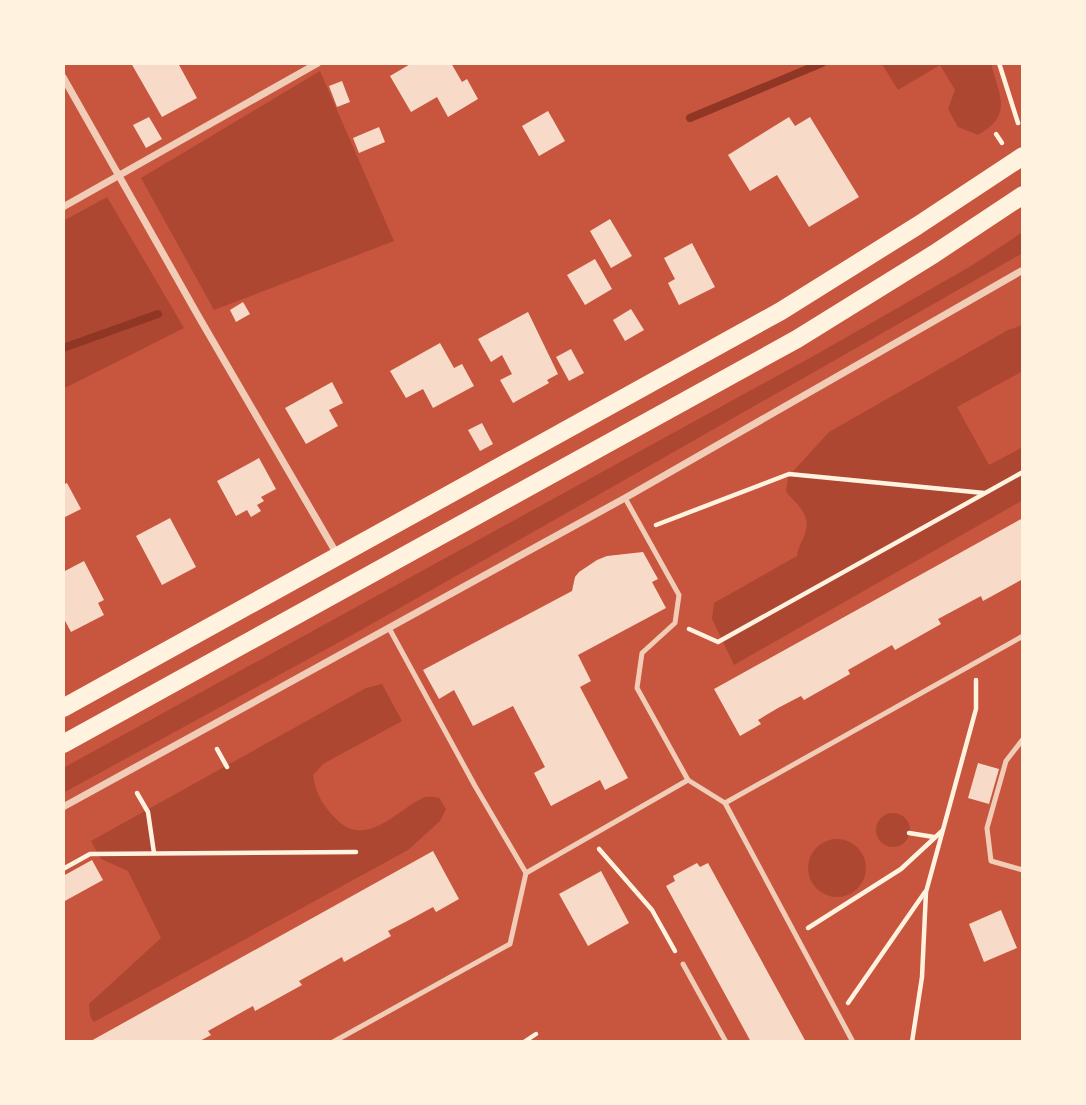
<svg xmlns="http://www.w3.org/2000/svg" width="1086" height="1105" font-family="Barlow,sans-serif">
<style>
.green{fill:#ae4732}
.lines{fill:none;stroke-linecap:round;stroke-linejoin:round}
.stream{stroke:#8f3625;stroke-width:8}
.building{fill:#f7dbc8}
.path{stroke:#fff3e0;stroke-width:4.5}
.service{stroke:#f1ccb7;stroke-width:5}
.minor{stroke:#f1ccb7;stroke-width:7}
.primary{stroke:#fff3e0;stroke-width:18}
</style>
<rect width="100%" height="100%" fill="#c8553d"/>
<g class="green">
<path d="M991 63C998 94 1015 114 978 135L958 127 948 109 955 90 940 65 898 90 882 64Z"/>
<polygon points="320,71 394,241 214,310 141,178"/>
<polygon points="107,197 184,328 63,389 63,221"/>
<polygon points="1023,232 1023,253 354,634 63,793 63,768 817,354 971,266"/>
<path d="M1023 325V371L957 407 989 465 1023 447V500L734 665 712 619 714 603 797 556C798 546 804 539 806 530 810 514 796 503 786 492L788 477 829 432 1008 330Z"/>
<path d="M382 684 402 721 323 764 313 775C316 794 322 804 335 818 366 850 395 811 423 798 427 796 433 797 439 798L446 809 440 821 408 850 94 1022 90 1016 89 1004 161 938 128 871 101 859 91 841 366 688Z"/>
<circle cx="893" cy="830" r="17"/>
<circle cx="837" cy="868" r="29"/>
</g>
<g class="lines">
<g class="stream">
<polyline points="690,118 822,63"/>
<polyline points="63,348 158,314"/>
</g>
</g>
<g class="building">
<polygon points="131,63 178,63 197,98 162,117"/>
<polygon points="412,63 451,63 462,82 467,79 478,99 448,117 437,97 411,112 390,76"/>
<polygon points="342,81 350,102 337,107 329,86"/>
<polygon points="548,111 565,141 539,156 522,126"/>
<polygon points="149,117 162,139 146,148 133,125"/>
<polygon points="789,117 795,126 810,117 859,197 809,227 777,175 750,191 728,155"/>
<polygon points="379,127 385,142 359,153 353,138"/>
<polygon points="610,219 632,256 611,268 590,231"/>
<polygon points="692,243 715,287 679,305 668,283 675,279 664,258"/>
<polygon points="595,259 612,289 585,305 567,275"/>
<polygon points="243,302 250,314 236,322 230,310"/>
<polygon points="631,309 644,330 625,341 613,320"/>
<polygon points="528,312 558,374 547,380 549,383 513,403 500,380 512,374 502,355 491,362 478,339"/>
<polygon points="440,343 454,368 462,364 474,386 433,408 423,389 406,398 390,371"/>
<polygon points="571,349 584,373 569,381 556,357"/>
<polygon points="332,382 343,403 329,410 338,426 306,444 285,408"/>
<polygon points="482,423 493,444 480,451 468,430"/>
<polygon points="259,458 276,489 261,497 264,501 257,505 261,511 251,517 247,510 236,516 217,481"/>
<polygon points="67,483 81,509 63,518 63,485"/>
<polygon points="170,518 196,567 162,585 136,536"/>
<polygon points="1023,518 1023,579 983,601 981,596 938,619 941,624 895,650 892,645 871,657 848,670 850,674 804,700 801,696 778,708 758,720 761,724 740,736 714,689"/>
<polygon points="643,552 658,579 652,582 666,608 578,655 591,681 580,687 628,778 605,790 600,780 551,806 534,773 545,767 513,706 473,726 454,690 439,699 423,670 572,591 575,577 579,572 597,560 607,556"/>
<polygon points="84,561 104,600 98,603 104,615 71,632 63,617 63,572"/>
<polygon points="978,763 999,769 989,804 968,798"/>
<polygon points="433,851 459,899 436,912 433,907 411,919 388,931 391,936 344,962 342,957 299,981 302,985 255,1011 253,1006 208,1031 211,1035 198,1042 89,1042"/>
<polygon points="92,860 103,880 63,902 63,876"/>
<polygon points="697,863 700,867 708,863 806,1042 751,1042 666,886 675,881 673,876"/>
<polygon points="601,871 629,923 588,946 559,894"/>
<polygon points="1001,910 1017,948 984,962 969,924"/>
</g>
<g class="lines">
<g class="path">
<polyline points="999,63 1018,123"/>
<polyline points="996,134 1002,143"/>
<polyline points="656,525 789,474 984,493"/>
<polyline points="689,629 718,642 1023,472"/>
<polyline points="217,749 227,767"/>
<polyline points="137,793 148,812 154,853"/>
<polyline points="909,833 934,837"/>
<polyline points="599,849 652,910 675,951"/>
<polyline points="63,869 90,854 356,852"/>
<polyline points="808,928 901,869 942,831"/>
<polyline points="848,1003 925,892"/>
<polyline points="524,1042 536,1034"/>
<polyline points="912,1042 922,977 926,892 976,709 976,680"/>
</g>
<g class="service">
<polyline points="625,498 679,595 675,623 642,653 637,688 688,780"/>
<polyline points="1023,739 1006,761 987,828 991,861 1023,870"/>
<polyline points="725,803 853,1042"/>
<polyline points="526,873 688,780 725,803 1023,636"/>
<polyline points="683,964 726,1042"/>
<polyline points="333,1042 510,944 526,873 475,786 389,628"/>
</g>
<g class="minor">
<polyline points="63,77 200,319 338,556"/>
<polyline points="63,207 318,63"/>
<polyline points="63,807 625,498 1023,270"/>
</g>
<g class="primary">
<polyline points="63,708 781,311 917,226 1023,156"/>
<polyline points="63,744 797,339 934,254 1023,195"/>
</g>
</g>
<rect width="1086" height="1105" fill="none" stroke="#fff3e0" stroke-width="130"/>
</svg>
